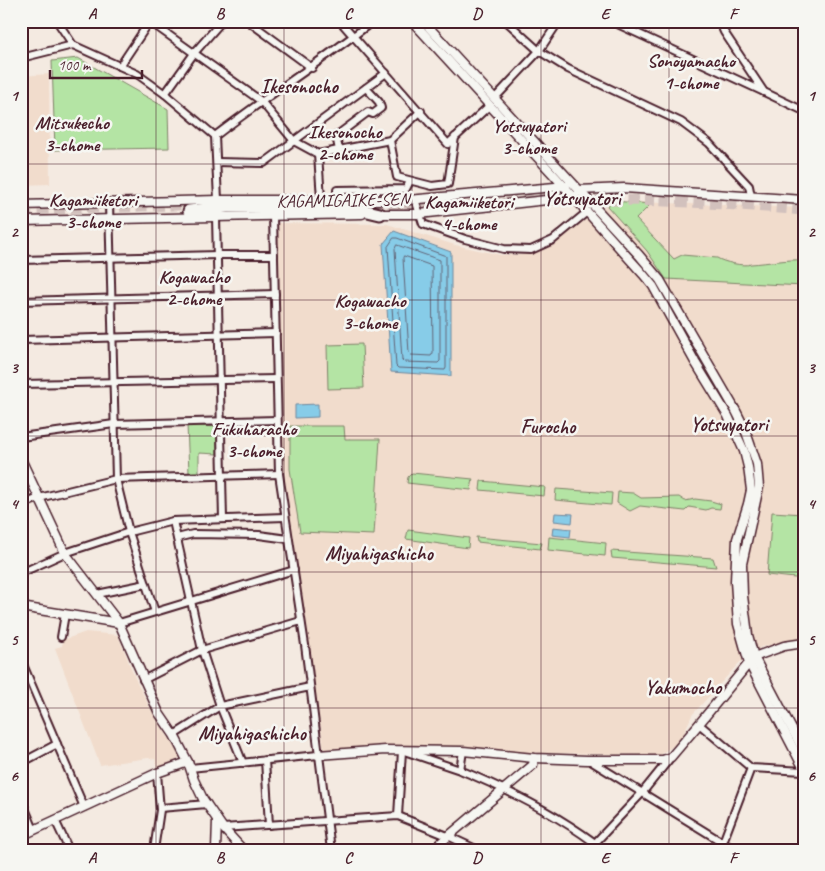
<svg xmlns="http://www.w3.org/2000/svg" width="825" height="871" font-family="Caveat,sans-serif">
<style>
.built{fill:#f1dccc}
.green{fill:#b4e4a4;stroke:#7f8268}
.water{fill:#87cce8;stroke:#6f879c}
.lines{fill:none;stroke-linecap:round;stroke-linejoin:round}
.shore{stroke:#626477;stroke-width:1}
.motorway-tunnel{stroke:#d2c1bd;stroke-width:11;stroke-dasharray:11 5.5;stroke-linecap:butt}
.minor-casing{stroke:#4a1f2b;stroke-width:10}
.tertiary-casing{stroke:#4a1f2b;stroke-width:11}
.motorway-casing{stroke:#4a1f2b;stroke-width:15}
.minor{stroke:#f6f6f2;stroke-width:6}
.tertiary{stroke:#f6f6f2;stroke-width:8}
.motorway{stroke:#f6f6f2;stroke-width:11}
.grid{fill:none;stroke:#4a1f2b;stroke-width:1;stroke-opacity:0.55}
.labels{text-anchor:middle;dominant-baseline:central;stroke-width:5;stroke-linejoin:round;paint-order:stroke}
.street-label{font-size:18px;fill:#4a1f2b;stroke:#f6f6f2}
.neighbourhood-label{font-size:19px;font-weight:bold;fill:#4a1f2b;stroke:#f6f6f2}
.quarter-label{font-size:20px;font-weight:bold;fill:#4a1f2b;stroke:#f6f6f2}
.neatline{fill:none;stroke:#4a1f2b;stroke-width:2}
.grid-label{font-size:16px;text-anchor:middle;font-weight:bold;fill:#4a1f2b}
</style>
<rect width="100%" height="100%" fill="#f4eae1"/>
<filter id="ink" filterUnits="userSpaceOnUse"><feTurbulence type="fractalNoise" baseFrequency=".02" numOctaves="2"/><feDisplacementMap in="SourceGraphic" scale="10" xChannelSelector="R" yChannelSelector="G"/><feConvolveMatrix kernelMatrix="1 2 1 2 8 2 1 2 1" color-interpolation-filters="sRGB"/></filter>
<g filter="url(#ink)">
<g class="built">
<polygon points="49,74 50,184 21,185 21,76"/>
<polygon points="612,201 804,208 804,638 761,647 739,663 692,715 683,735 675,745 659,755 546,753 397,746 324,750 292,539 284,473 276,333 273,223 387,224 455,245 501,255 524,255 546,248"/>
<polygon points="86,632 118,635 135,678 151,710 180,756 177,761 157,768 155,759 148,758 100,765 55,648 62,646 63,640"/>
</g>
<g class="green">
<polygon points="78,58 168,109 169,148 55,150 52,61"/>
<path d="M613 201 651 204 636 219 674 259 682 255 717 258C723 262 744 267 751 264 769 263 786 259 804 260V286L666 279 647 251 607 206Z"/>
<polygon points="362,344 364,388 328,389 327,345"/>
<polygon points="187,425 217,427 217,454 199,453 199,473 189,473"/>
<polygon points="290,426 344,426 345,439 380,439 374,535 300,532 290,469"/>
<polygon points="412,473 473,479 471,490 407,483 408,477"/>
<polygon points="481,481 545,487 544,496 480,490"/>
<polygon points="556,489 612,493 611,505 555,500"/>
<polygon points="618,492 633,493 641,498 679,497 685,501 695,499 711,501 721,504 720,509 711,508 706,510 689,507 685,511 640,506 630,511 617,503"/>
<polygon points="772,512 804,514 804,579 767,575"/>
<polygon points="408,530 469,538 468,548 406,539"/>
<polygon points="476,537 542,543 540,549 477,542"/>
<polygon points="549,537 606,543 605,556 548,550"/>
<polygon points="611,551 713,558 716,567 612,558"/>
</g>
<g class="water">
<polygon points="394,231 451,252 451,376 391,372 383,244"/>
<polygon points="318,404 318,417 295,418 295,405"/>
<polygon points="555,513 573,514 572,523 554,521"/>
<polygon points="553,527 571,529 570,537 552,535"/>
</g>
<g class="lines">
<g class="shore">
<polygon points="394,238 397,238 446,256 446,368 445,370 398,368 396,366 388,247"/>
<polygon points="397,245 440,260 440,361 438,363 404,362 402,360 395,249"/>
<polygon points="404,256 432,266 433,353 431,356 411,355 409,353 403,258"/>
</g>
<g class="motorway-tunnel">
<polyline points="505,195 589,190"/>
<path d="M578 201C654 198 729 204 804 210"/>
<polyline points="21,210 204,204"/>
<polyline points="371,211 455,207"/>
</g>
<g class="minor-casing">
<g id="minor">
<polyline points="57,21 73,45 137,74 165,94 215,136 218,200"/>
<polyline points="149,21 261,101 294,141 318,154 321,199"/>
<polyline points="248,21 312,68"/>
<polyline points="340,21 448,144 490,105"/>
<polyline points="506,21 539,51 568,69 681,122 709,143 749,186 751,196"/>
<polyline points="611,21 764,92"/>
<polyline points="719,21 724,32 764,92 804,111"/>
<polyline points="21,58 73,45"/>
<polyline points="120,66 150,21"/>
<polyline points="165,94 195,52 222,21"/>
<polyline points="495,98 539,51 559,21"/>
<path d="M215 136C267 96 322 61 373 21"/>
<polyline points="390,140 397,177 432,186 448,184 455,137"/>
<polyline points="339,150 336,136 368,112 373,114 381,108 379,102 366,88"/>
<polyline points="318,154 390,140 421,111"/>
<polyline points="217,162 264,163 386,73"/>
<polyline points="415,199 423,224 465,239 504,249 531,250 553,240 587,212"/>
<polyline points="337,200 337,190 406,189 410,181"/>
<polyline points="109,203 116,479 129,532 155,612"/>
<polyline points="273,216 279,474 305,645 331,850"/>
<polyline points="216,217 223,519"/>
<polyline points="21,260 218,255 274,255"/>
<polyline points="21,301 275,294"/>
<polyline points="21,340 276,333"/>
<polyline points="21,384 276,379"/>
<polyline points="21,437 114,424 277,420"/>
<polyline points="21,505 39,498 116,479 279,474"/>
<polyline points="173,521 202,650 220,706 243,763"/>
<polyline points="177,538 193,534 259,535 288,539"/>
<polyline points="21,573 65,553 129,532 173,521 285,517"/>
<polyline points="97,594 146,584"/>
<polyline points="119,623 294,570"/>
<polyline points="61,637 65,614"/>
<polyline points="21,660 84,807"/>
<polyline points="143,680 202,650 301,621"/>
<polyline points="699,724 751,768 804,771"/>
<polyline points="174,735 220,706 310,687"/>
<path d="M463 751 460 770C511 791 561 816 604 850"/>
<polyline points="407,752 460,770"/>
<polyline points="265,760 269,825"/>
<polyline points="589,760 735,850"/>
<polyline points="21,763 57,744"/>
<polyline points="190,768 318,755"/>
<polyline points="21,799 34,830"/>
<polyline points="160,808 207,804"/>
<polyline points="398,816 402,751"/>
<polyline points="55,820 69,850"/>
<polyline points="223,828 398,816 450,837 478,850"/>
<polyline points="154,850 160,810 157,773"/>
<polyline points="586,850 595,843 642,793 671,757"/>
<polyline points="717,850 723,842 751,768"/>
</g>
</g>
<g class="tertiary-casing">
<g id="tertiary">
<polyline points="412,21 563,185 643,274 653,286 695,362 728,416 744,451 748,467 751,490 748,504 737,539 735,581 738,624 749,663 804,769"/>
<polyline points="423,21 639,255 660,280 736,411 745,429 757,464 759,487 742,564 743,596 748,635 754,657 804,752"/>
<polyline points="579,190 624,188 804,200"/>
<polyline points="21,205 218,200 408,200 566,186"/>
<polyline points="376,214 419,214 574,197 575,196"/>
<polyline points="21,221 362,214"/>
<polyline points="21,459 65,553 119,623 159,713 174,735 188,762 194,780 203,799 223,828 243,850"/>
<polyline points="21,607 119,623"/>
<polyline points="318,755 385,750 463,751 534,758 587,760 663,760 671,757 699,724 754,657 784,646 804,643"/>
<polyline points="21,836 157,773 188,762"/>
<polyline points="216,850 217,820"/>
<polyline points="432,850 533,765 534,758"/>
</g>
</g>
<g class="motorway-casing">
<polyline id="motorway" points="189,211 227,207 322,207 359,209 380,214"/>
</g>
<use href="#minor" class="minor"/>
<use href="#tertiary" class="tertiary"/>
<use href="#motorway" class="motorway"/>
</g>
</g>
<path class="grid" d="M156 21V850M284 21V850M412 21V850M541 21V850M669 21V850M21 164H804M21 300H804M21 436H804M21 572H804M21 708H804"/>
<g class="labels">
<g class="street-label">
<text transform="translate(343 200) rotate(-1)">KAGAMIGAIKE-SEN</text>
</g>
<g class="neighbourhood-label">
<text x="691" y="61">Sonoyamacho<tspan x="691" dy="22">1-chome</tspan></text>
<text x="72" y="123">Mitsukecho<tspan x="72" dy="22">3-chome</tspan></text>
<text x="529" y="126">Yotsuyatori<tspan x="529" dy="22">3-chome</tspan></text>
<text x="345" y="132">Ikesonocho<tspan x="345" dy="22">2-chome</tspan></text>
<text x="93" y="200">Kagamiiketori<tspan x="93" dy="22">3-chome</tspan></text>
<text x="469" y="202">Kagamiiketori<tspan x="469" dy="22">4-chome</tspan></text>
<text x="194" y="277">Kogawacho<tspan x="194" dy="22">2-chome</tspan></text>
<text x="370" y="301">Kogawacho<tspan x="370" dy="22">3-chome</tspan></text>
<text x="254" y="429">Fukuharacho<tspan x="254" dy="22">3-chome</tspan></text>
</g>
<g class="quarter-label">
<text x="299" y="86">Ikesonocho</text>
<text x="582" y="198">Yotsuyatori</text>
<text x="729" y="424">Yotsuyatori</text>
<text x="548" y="426">Furocho</text>
<text x="379" y="553">Miyahigashicho</text>
<text x="683" y="687">Yakumocho</text>
<text x="252" y="733">Miyahigashicho</text>
</g>
</g>
<rect width="825" height="871" fill="none" stroke="#f6f6f2" stroke-width="55"/>
<path d="M50 70v8h92v-8" fill="none" stroke="#4a1f2b" stroke-width="2.5"/>
<text x="58" y="70" font-size="15" fill="#4a1f2b" stroke="#f6f6f2" stroke-width="4" paint-order="stroke">100 m</text>
<rect x="28" y="28" width="770" height="816" class="neatline"/>
<g class="grid-label">
<text x="92" y="19">A</text>
<text x="220" y="19">B</text>
<text x="348" y="19">C</text>
<text x="477" y="19">D</text>
<text x="605" y="19">E</text>
<text x="733" y="19">F</text>
<text x="14" y="101">1</text>
<text x="811" y="101">1</text>
<text x="14" y="237">2</text>
<text x="811" y="237">2</text>
<text x="14" y="373">3</text>
<text x="811" y="373">3</text>
<text x="14" y="509">4</text>
<text x="811" y="509">4</text>
<text x="14" y="645">5</text>
<text x="811" y="645">5</text>
<text x="14" y="781">6</text>
<text x="811" y="781">6</text>
<text x="92" y="863">A</text>
<text x="220" y="863">B</text>
<text x="348" y="863">C</text>
<text x="477" y="863">D</text>
<text x="605" y="863">E</text>
<text x="733" y="863">F</text>
</g>
</svg>
